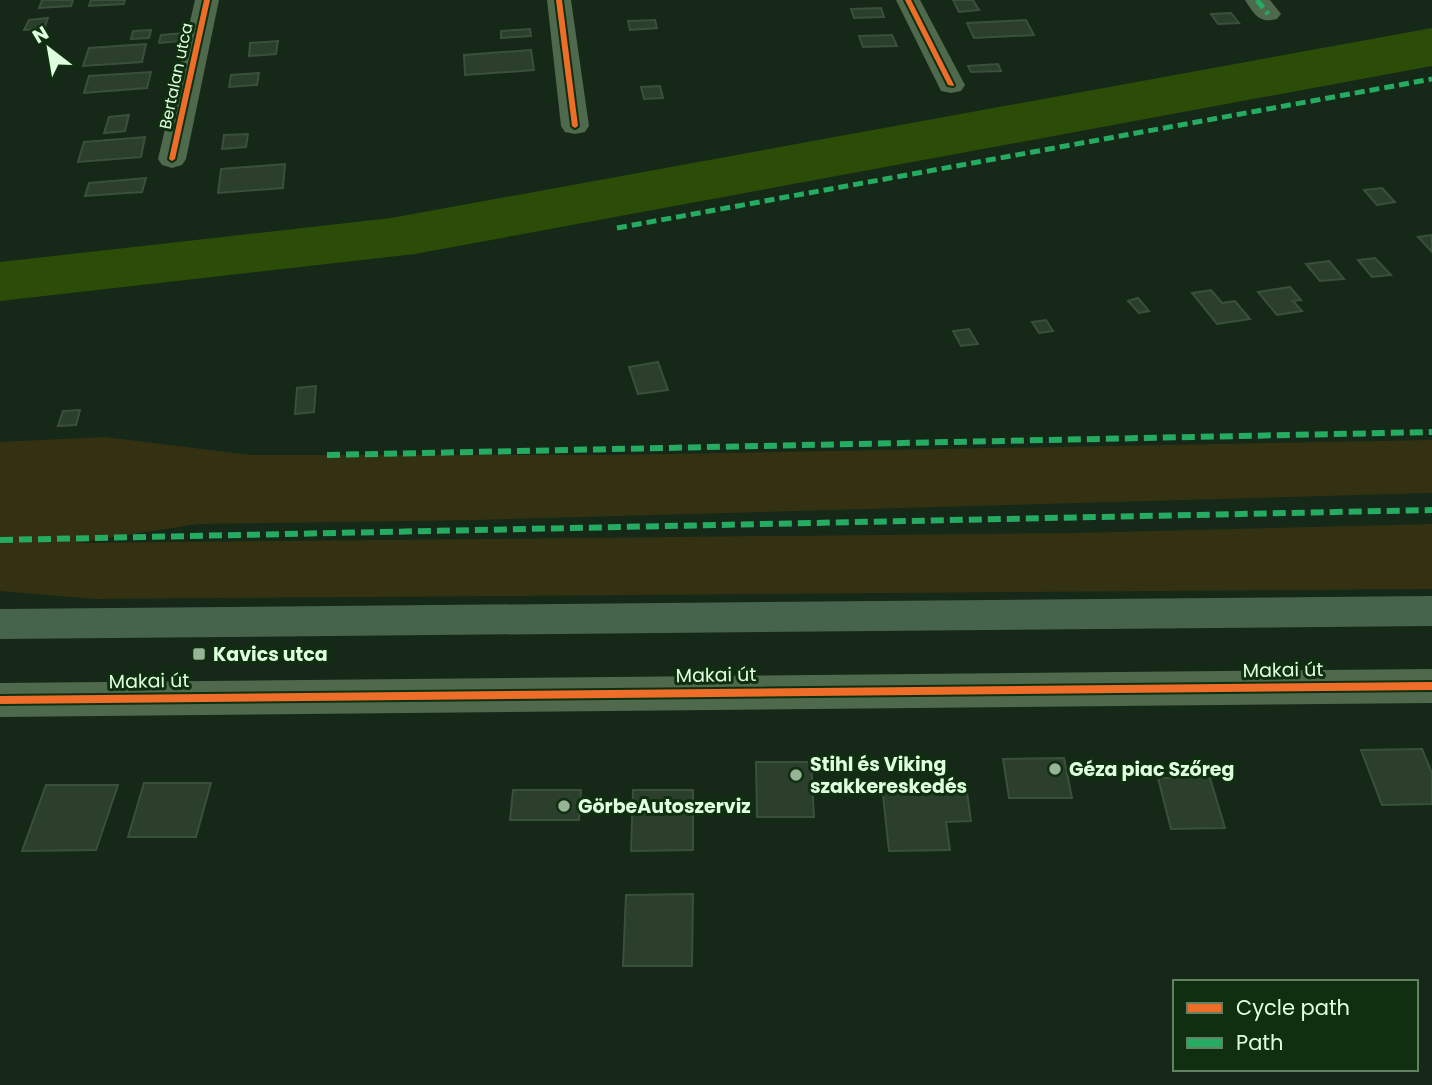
<svg xmlns="http://www.w3.org/2000/svg" width="1432" height="1085" font-family="Poppins,sans-serif">
<style>
.green{fill:#343113}
.water{fill:#2b4d08}
.building{fill:#2b3f2c;stroke:#39513a;stroke-width:2}
.lines{fill:none;stroke-linecap:round;stroke-linejoin:round}
.street{fill:#4e694b;fill-rule:evenodd}
.primary{fill:#46644b;fill-rule:evenodd}
.quiet-far1{stroke:#26ab63;stroke-width:5;stroke-dasharray:10 5;stroke-linecap:butt}
.quiet{stroke:#26ab63;stroke-width:6;stroke-dasharray:13 6;stroke-linecap:butt}
.cycleway-casing{stroke:#0f2f10;stroke-width:4}
.cycleway{fill:#ee6e29;fill-rule:evenodd}
.poi-dot{fill:#98b498;stroke:#0f2f10;stroke-width:2.5}
.labels{text-anchor:middle;dominant-baseline:central;stroke-width:6;stroke-linejoin:round;paint-order:stroke}
.far-street-label{font-size:16px;fill:#deffdd;stroke:#0f2f10}
.poi-label{font-size:19px;font-weight:bold;fill:#deffdd;stroke:#0f2f10;text-anchor:start}
.street-label{font-size:19px;fill:#deffdd;stroke:#0f2f10}
</style>
<rect width="100%" height="100%" fill="#162817"/>
<polygon class="green" points="104,437 251,455 614,455 1432,440 1432,493 477,520 198,524 75,543 1075,533 1432,524 1432,589 93,599 0,591 0,442"/>
<polygon class="water" points="1432,28 1432,66 415,254 0,301 0,262 391,218"/>
<g class="building">
<polygon points="42,0 73,0 71,6 39,8"/>
<polygon points="91,0 125,0 124,4 89,6"/>
<polygon points="953,0 973,0 979,10 959,12"/>
<polygon points="881,8 884,17 854,18 851,9"/>
<polygon points="1231,13 1239,23 1218,24 1211,14"/>
<polygon points="48,18 44,29 24,30 29,20"/>
<polygon points="655,20 657,28 630,30 628,21"/>
<polygon points="1026,20 1034,35 974,38 967,23"/>
<polygon points="530,29 531,36 501,38 501,31"/>
<polygon points="151,30 149,38 131,39 133,31"/>
<polygon points="184,33 182,41 159,43 161,35"/>
<polygon points="892,35 897,46 863,47 859,36"/>
<polygon points="278,41 276,54 249,56 250,43"/>
<polygon points="146,44 142,62 83,66 89,48"/>
<polygon points="531,50 534,70 465,75 464,55"/>
<polygon points="998,64 1001,71 971,72 968,66"/>
<polygon points="151,72 147,88 84,93 89,76"/>
<polygon points="259,73 257,85 229,87 231,75"/>
<polygon points="660,86 663,98 644,99 641,87"/>
<polygon points="129,115 125,131 104,133 109,117"/>
<polygon points="248,134 246,147 222,149 224,135"/>
<polygon points="145,137 141,157 78,162 84,142"/>
<polygon points="285,164 283,188 218,193 221,169"/>
<polygon points="146,178 142,192 85,196 89,183"/>
<polygon points="1382,188 1395,202 1377,205 1364,190"/>
<polygon points="1432,235 1432,252 1418,237"/>
<polygon points="1375,258 1391,275 1372,277 1358,260"/>
<polygon points="1329,261 1344,279 1320,281 1306,264"/>
<polygon points="1290,287 1301,300 1293,301 1302,311 1277,315 1258,292"/>
<polygon points="1211,290 1222,303 1235,301 1250,319 1217,324 1192,293"/>
<polygon points="1138,298 1149,311 1139,313 1128,301"/>
<polygon points="1046,320 1053,331 1039,333 1032,322"/>
<polygon points="969,329 978,344 961,346 953,331"/>
<polygon points="658,362 668,390 638,394 629,367"/>
<polygon points="316,386 314,412 295,414 297,388"/>
<polygon points="80,410 76,425 58,426 63,411"/>
<polygon points="1422,749 1432,773 1432,804 1382,805 1361,750"/>
<polygon points="1064,758 1072,798 1009,798 1003,759"/>
<polygon points="756,762 811,762 814,817 757,817"/>
<polygon points="1158,778 1210,778 1225,828 1171,829"/>
<polygon points="144,783 211,783 196,837 128,837"/>
<polygon points="46,785 118,785 96,850 22,851"/>
<polygon points="966,785 971,821 946,822 950,850 889,851 882,786"/>
<polygon points="513,790 581,790 579,820 510,820"/>
<polygon points="633,790 693,790 693,850 631,851"/>
<polygon points="693,894 692,966 623,966 626,895"/>
</g>
<g class="lines">
<g class="street">
<polygon points="195,0 219,0 186,159 182,165 172,168 162,165 158,159"/>
<polygon points="547,0 571,0 589,126 585,132 575,134 565,132 561,126"/>
<polygon points="896,0 920,0 965,85 961,91 951,93 941,91"/>
<path d="M1245 0H1270L1281 14 1277 19C1259 24 1254 14 1245 0Z"/>
<polygon points="1432,669 1432,703 0,717 0,683"/>
</g>
<polygon class="primary" points="1432,596 1432,626 0,639 0,609"/>
<g class="quiet-far1">
<polyline points="1257,0 1268,14"/>
<polyline points="617,228 1432,79"/>
</g>
<g class="quiet">
<polyline points="327,455 1432,432"/>
<polyline points="0,540 1432,510"/>
</g>
<g class="cycleway-casing">
<g id="cycleway">
<polygon points="204,0 210,0 175,159 172,161 169,159"/>
<polygon points="556,0 562,0 578,126 575,128 572,126"/>
<polygon points="905,0 911,0 954,85 953,86 948,85"/>
<polygon points="1432,682 1432,690 0,704 0,696"/>
</g>
</g>
<use href="#cycleway" class="cycleway"/>
</g>
<g class="poi-dot">
<rect x="192" y="647" width="14" height="14" rx="3.5"/>
<circle cx="1055" cy="769" r="7"/>
<circle cx="796" cy="775" r="7"/>
<circle cx="564" cy="806" r="7"/>
</g>
<g class="labels">
<g class="far-street-label">
<text transform="translate(176 76) rotate(-78)">Bertalan utca</text>
</g>
<g class="poi-label">
<text x="213" y="654">Kavics utca</text>
<text x="810" y="764">Stihl és Viking<tspan x="810" dy="22">szakkereskedés</tspan></text>
<text x="1069" y="769">Géza piac Szőreg</text>
<text x="578" y="806">GörbeAutoszerviz</text>
</g>
<g class="street-label">
<text transform="translate(1283 670) rotate(-1)">Makai út</text>
<text transform="translate(716 675) rotate(-1)">Makai út</text>
<text transform="translate(149 681) rotate(-1)">Makai út</text>
</g>
</g>
<rect x="1173" y="980" width="245" height="91" fill="#0f2f10" stroke="#628262" stroke-width="2"/>
<rect x="1187" y="1003" width="35" height="10" fill="#ee6e29" stroke="#628262" stroke-width="2"/>
<text x="1236" y="1015" font-size="21" fill="#deffdd">Cycle path</text>
<rect x="1187" y="1038" width="35" height="10" fill="#26ab63" stroke="#628262" stroke-width="2"/>
<text x="1236" y="1050" font-size="21" fill="#deffdd">Path</text>
<g transform="translate(49 49) rotate(329)" stroke="#0f2f10" stroke-width="5" paint-order="stroke">
<path d="M0-5L12 26L0 18L-12 26Z" fill="#deffdd"/>
<text y="-10" font-size="19" font-weight="bold" text-anchor="middle" fill="#deffdd">N</text>
</g>
</svg>
